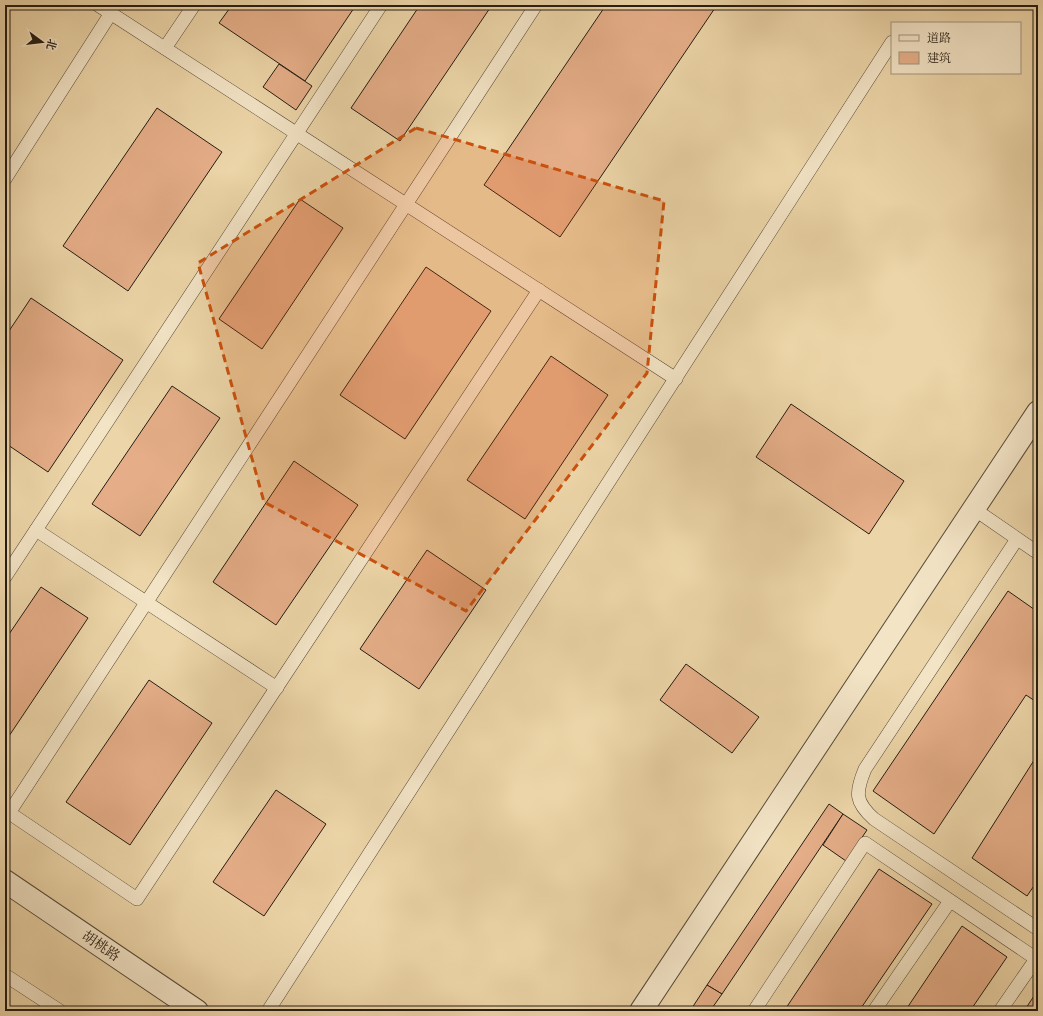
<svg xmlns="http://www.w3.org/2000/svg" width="1043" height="1016" font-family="Cardo,'Noto Serif SC',serif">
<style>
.building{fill:#e5ae88;stroke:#251c13}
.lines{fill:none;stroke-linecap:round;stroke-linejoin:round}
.service-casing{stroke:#574a38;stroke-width:14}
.tertiary-casing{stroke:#574a38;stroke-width:24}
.service{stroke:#f3e4c6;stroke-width:13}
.tertiary{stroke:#f3e4c6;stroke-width:22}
.marked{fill:#cb500d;fill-opacity:0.2;stroke:#cb500d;stroke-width:3;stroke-dasharray:8 5;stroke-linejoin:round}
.labels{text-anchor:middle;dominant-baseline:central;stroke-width:3;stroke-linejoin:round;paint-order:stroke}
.street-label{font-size:14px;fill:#251c13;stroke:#f3e4c6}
</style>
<rect width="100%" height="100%" fill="#ecd5a8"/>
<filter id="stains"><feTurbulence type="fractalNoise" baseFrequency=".005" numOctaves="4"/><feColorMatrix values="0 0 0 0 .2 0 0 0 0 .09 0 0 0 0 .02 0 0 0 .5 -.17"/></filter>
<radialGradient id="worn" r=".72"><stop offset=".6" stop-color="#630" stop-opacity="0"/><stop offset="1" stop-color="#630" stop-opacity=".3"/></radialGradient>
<g class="building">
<polygon points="232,5 356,5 305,81 219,23"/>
<polygon points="420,5 492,5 400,141 351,108"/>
<polygon points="606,5 717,5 560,237 484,185"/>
<polygon points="279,64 312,86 296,110 263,87"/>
<polygon points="157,108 222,152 128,291 63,246"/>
<polygon points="300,199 343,228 262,349 219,319"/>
<polygon points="426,267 491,311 405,439 340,395"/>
<polygon points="31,298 123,360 48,472 5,443 5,337"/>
<polygon points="551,356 608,395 525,519 467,480"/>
<polygon points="172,386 220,418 140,536 92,504"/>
<polygon points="791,404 904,481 869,534 756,457"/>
<polygon points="294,461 358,505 276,625 213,582"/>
<polygon points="427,550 486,590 419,689 360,649"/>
<polygon points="41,587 88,618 5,742 5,640"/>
<polygon points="1008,591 1038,612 1038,703 1026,695 934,834 873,791"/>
<polygon points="686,664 759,717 732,753 660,700"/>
<polygon points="149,680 212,723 130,845 66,802"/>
<polygon points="1038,754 1038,880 1027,896 972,858"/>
<polygon points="276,790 326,824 264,916 213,882"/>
<polygon points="829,804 843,814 722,994 707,985"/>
<polygon points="843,814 867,830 846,861 823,845"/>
<polygon points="879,869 932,904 859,1011 784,1011"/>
<polygon points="962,926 1007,957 970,1011 905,1011"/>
<polygon points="707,985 722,994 710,1011 690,1011"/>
<polygon points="1038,990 1038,1011 1024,1011"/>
</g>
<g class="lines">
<g class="service-casing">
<g id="service">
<polyline points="98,5 676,379"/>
<polyline points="165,48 194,5"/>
<polyline points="5,179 111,13"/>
<polyline points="974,509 1038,553"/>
<polyline points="36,530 277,688"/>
<path d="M1017 539 865 769C855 793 855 802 874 819L1038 929"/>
<polyline points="5,577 381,5"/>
<polyline points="5,810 137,899 539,290"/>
<polyline points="9,813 536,5"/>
<polyline points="5,975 60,1011"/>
<polyline points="268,1011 892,42"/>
<polyline points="754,1011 865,843 1038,960"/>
<polyline points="874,1011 950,901"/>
<polyline points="1000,1011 1036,959"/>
</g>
</g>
<g class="tertiary-casing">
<g id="tertiary">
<polyline points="5,881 197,1011"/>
<polyline points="641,1011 1038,412"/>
</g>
</g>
<use href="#service" class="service"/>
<use href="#tertiary" class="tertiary"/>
</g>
<path class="marked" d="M416 128 664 201 647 373 466 611 264 502 198 263Z"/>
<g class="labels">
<g class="street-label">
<text transform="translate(101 946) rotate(34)">胡桃路</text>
</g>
</g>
<rect width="1043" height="1016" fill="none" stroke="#ecd5a8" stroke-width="20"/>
<rect x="6" y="6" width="1031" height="1004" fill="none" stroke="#251c13" stroke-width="2"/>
<rect x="10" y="10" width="1023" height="996" fill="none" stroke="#251c13"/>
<rect x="891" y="22" width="130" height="52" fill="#f3e4c6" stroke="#a1947e"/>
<rect x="899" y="35" width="20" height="6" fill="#f3e4c6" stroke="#a1947e"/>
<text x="927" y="42" font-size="12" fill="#251c13">道路</text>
<rect x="899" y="52" width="20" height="12" fill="#e5ae88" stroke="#a1947e"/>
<text x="927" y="62" font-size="12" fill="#251c13">建筑</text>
<g transform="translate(42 42) rotate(105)" stroke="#f3e4c6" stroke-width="3" paint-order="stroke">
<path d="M0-3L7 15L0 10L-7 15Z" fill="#251c13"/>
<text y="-6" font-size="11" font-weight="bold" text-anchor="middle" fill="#251c13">北</text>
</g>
<rect width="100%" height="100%" filter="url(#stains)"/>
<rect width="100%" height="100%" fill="url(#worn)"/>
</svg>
